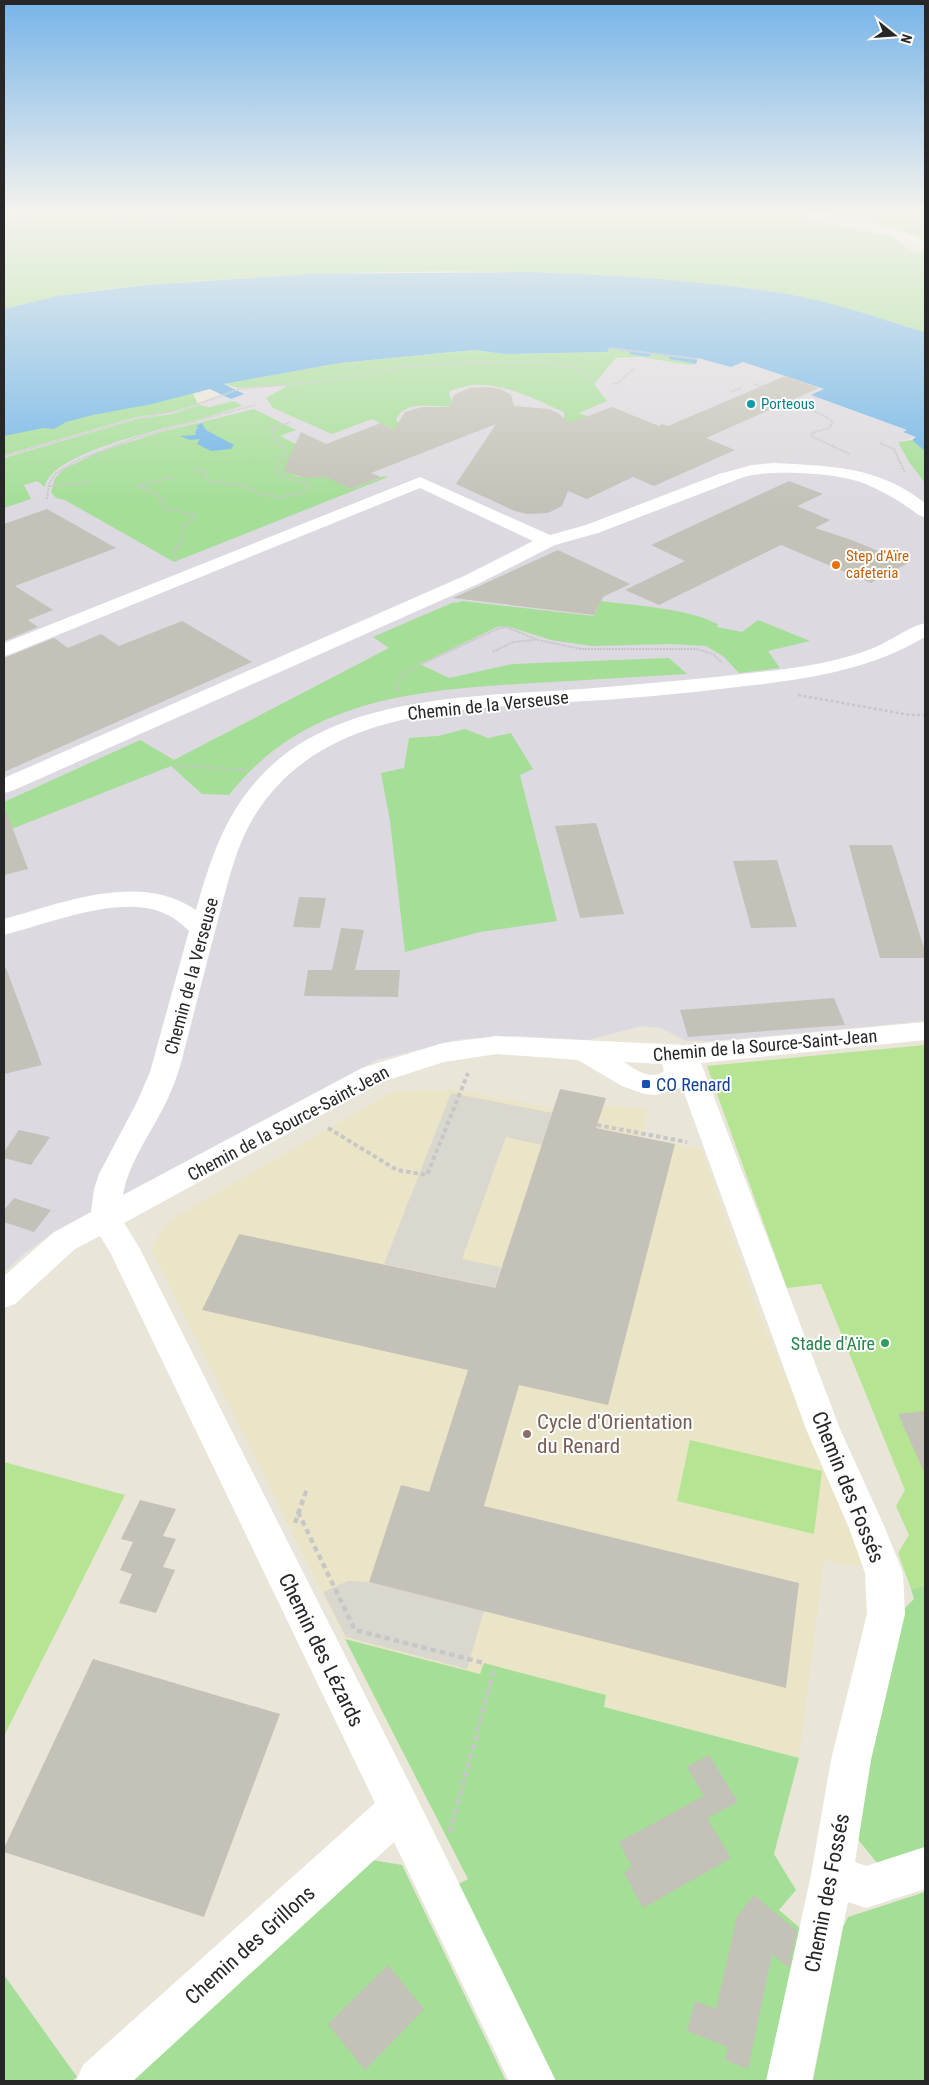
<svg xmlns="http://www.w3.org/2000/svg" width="929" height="2085" font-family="'Roboto Condensed',sans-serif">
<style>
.industrial{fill:#ddd9e1}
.education{fill:#ebe5c8}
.green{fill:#a4de97}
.pitch{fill:#b5e592}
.plaza{fill:#dad7cf}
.water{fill:#6fb5e8}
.building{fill:#c4c1b8}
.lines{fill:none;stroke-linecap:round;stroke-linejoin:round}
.path-far3{stroke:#c7c7c7;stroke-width:2;stroke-dasharray:2 1;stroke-linecap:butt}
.path-far2{stroke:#c7c7c7;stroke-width:2.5;stroke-dasharray:3 2.5;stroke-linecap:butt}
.path-far1{stroke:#c7c7c7;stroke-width:4;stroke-dasharray:4.5 3;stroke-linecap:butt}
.path{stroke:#c7c7c7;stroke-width:4.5;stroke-dasharray:5.5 4;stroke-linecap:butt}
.minor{fill:#fff;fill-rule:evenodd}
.culture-dot{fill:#0f9aa8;stroke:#fff;stroke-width:2}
.food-dot{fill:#e8710a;stroke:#fff;stroke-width:2}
.transit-dot{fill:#1a4fb4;stroke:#fff;stroke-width:2}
.leisure-dot{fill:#2e9e5b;stroke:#fff;stroke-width:2}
.education-dot{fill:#8d6e63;stroke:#fff;stroke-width:2}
.labels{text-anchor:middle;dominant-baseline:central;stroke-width:4;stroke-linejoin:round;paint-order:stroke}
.far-culture-label{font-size:15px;fill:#0d838f;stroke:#fff;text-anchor:start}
.far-food-label{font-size:15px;fill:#c56008;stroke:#fff;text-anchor:start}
.street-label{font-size:18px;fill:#272727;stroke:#fff}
.transit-label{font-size:18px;fill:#164399;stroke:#fff;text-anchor:start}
.leisure-label{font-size:18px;fill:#27864d;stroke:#fff;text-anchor:end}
.near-education-label{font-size:21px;fill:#785e54;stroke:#fff;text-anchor:start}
.near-street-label{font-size:21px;fill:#272727;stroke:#fff}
</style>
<rect width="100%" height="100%" fill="#e9e5d9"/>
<polygon class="industrial" points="641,357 689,365 698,358 717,362 743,362 824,389 812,395 907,430 903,432 917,437 898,442 909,462 925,483 925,1021 715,1041 687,1041 661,1028 641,1026 588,1040 518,1036 461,1039 377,1060 55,1231 24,1254 4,1272 4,455 137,417 188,408 220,394 210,389 224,384 234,389 288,386"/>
<polygon class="education" points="451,1089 554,1108 603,1105 648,1109 642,1137 702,1149 757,1309 865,1565 854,1567 824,1560 799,1758 345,1639 151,1248 168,1221 392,1092"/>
<g class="green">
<path d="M4 213H763L884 235 896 238C902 248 914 253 925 252V332C879 318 833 304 786 294 746 286 705 284 665 281 527 268 387 269 249 278 167 283 84 287 4 309Z"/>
<polygon points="819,213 925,213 925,241 890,228"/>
<path d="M608 349 630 352 629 354 648 357 651 354 670 357V359L696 364 689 365 641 357 616 358 594 384 607 401 579 413 590 417 573 430 564 420V412C537 400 503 382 472 385 465 386 457 389 449 391L451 401 456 405C439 410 405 397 396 420L409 437 372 419 332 434 273 408 266 398 287 386 238 388 224 384 340 363 452 352 476 350 503 354 607 352Z"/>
<polygon points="201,392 193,394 198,404 171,412 137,417 4,455 4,425 45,421"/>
<path d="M234 401 242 406C228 410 215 415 201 419 171 427 48 453 45 487L37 481 24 485 31 499 4 508V458L138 419 172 414 199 405 209 407Z"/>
<path d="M254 409 296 430 280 436 315 454 288 462 286 468C295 481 310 477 324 477 332 478 343 485 351 489L384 476 388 477 174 562 65 500 56 498 51 492 55 478 64 469 99 452 157 433Z"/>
<polygon points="912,440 925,450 925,483 909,462 898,442"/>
<path d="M462 601 594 616 601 601C638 606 685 608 718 624L717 627 742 632 758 620 810 641 768 651 780 668 739 673 724 657 706 646 671 644 592 646 551 640 506 626 497 627 420 664 449 678 512 664 669 658 687 674C636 677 586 680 535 683 420 690 306 697 229 795L202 794 171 766 4 832V802L140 740 174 760 389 648 373 637 454 602 457 603Z"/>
<polygon points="465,729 488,738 511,733 533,769 520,775 557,921 480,932 405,952 390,821 381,773 404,768 409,738 438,736"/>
<polygon points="925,1586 925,1847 877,1863 853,1833 904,1609 914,1599 911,1589"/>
<polygon points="345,1639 480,1674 484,1663 495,1666 606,1695 604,1707 799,1758 774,1854 796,1890 779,1910 801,1929 767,2081 552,2081 455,1886 468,1879"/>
<polygon points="372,1860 402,1865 506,2081 133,2081"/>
<polygon points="925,1892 925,2081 813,2081 843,1927 848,1917"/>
<polygon points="4,1975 77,2077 72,2081 4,2081"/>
</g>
<g class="pitch">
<polygon points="925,1045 925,1586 911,1589 898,1553 909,1535 896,1506 905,1490 821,1284 787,1288 707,1066"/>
<polygon points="690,1440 822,1471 814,1534 677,1501"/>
<polygon points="4,1462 125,1495 4,1736"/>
</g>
<g class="plaza">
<polygon points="451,1093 553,1113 542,1145 506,1137 462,1259 501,1267 486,1315 483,1285 384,1264"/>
<polygon points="348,1581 369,1582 484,1611 467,1669 346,1637 323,1592"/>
</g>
<g class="water">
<path d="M527 272C612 275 698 280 782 293 830 301 878 318 925 332V451L912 440 916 437 903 432 907 430 811 395 824 389 743 362 731 367 698 358 696 364 669 359 670 357 652 354 648 357 629 354 630 352 609 349 607 352 503 354 476 350 452 352 340 363 224 384 244 394 231 399 210 389 152 404 93 415 66 422 54 429 43 428 4 436V309L57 296 145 285 311 274Z"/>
<polygon points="202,423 206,430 234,445 231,449 211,451 197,444 200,439 190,440 180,436 196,435 195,432 198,427 196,426"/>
</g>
<g class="building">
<polygon points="785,376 819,388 706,438 735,450 654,486 633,477 587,499 568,491 562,506 548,513 527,514 515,511 456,484 496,424 371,473 381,477 351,489 326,477 305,478 283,471 301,432 326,444 381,423 394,430 405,412 422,407 449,407 454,395 469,388 487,387 501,389 511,395 514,406 549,409 558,413 569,423 612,407 659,426 662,424 668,426"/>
<polygon points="789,481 823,494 797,506 830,520 815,528 849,539 908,563 871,583 781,545 659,605 625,590 685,561 651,545"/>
<polygon points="47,509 116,548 15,586 53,610 28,620 38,627 4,641 4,524"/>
<polygon points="558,550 630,584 603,597 594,615 453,598"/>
<polygon points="182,621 252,662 4,772 4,658 54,638 68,648 101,634 119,646"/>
<polygon points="4,811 6,811 28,869 4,875"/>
<polygon points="596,823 624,914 580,918 555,826"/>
<polygon points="849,845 892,845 925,951 925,958 880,958"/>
<polygon points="777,860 797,927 751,928 733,861"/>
<polygon points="299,897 326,898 320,928 293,927"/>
<polygon points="341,928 364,930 355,970 400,970 398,997 304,996 308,970 332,970"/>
<polygon points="6,968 42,1065 4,1074 4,969"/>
<polygon points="834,998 845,1025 688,1037 680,1010"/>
<polygon points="560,1089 606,1098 596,1128 675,1144 608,1405 519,1385 484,1506 799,1583 786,1688 369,1582 401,1485 429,1492 468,1370 202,1310 239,1234 495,1288"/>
<polygon points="19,1130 50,1137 31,1165 4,1158 4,1152"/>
<polygon points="14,1198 51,1210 34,1232 4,1222 4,1210"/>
<polygon points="925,1411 925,1474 898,1414"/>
<polygon points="140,1500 176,1509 163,1536 176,1539 163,1567 175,1570 156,1613 119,1603 132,1574 120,1570 133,1542 121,1539"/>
<polygon points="93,1659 280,1714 204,1917 4,1852 4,1848"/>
<polygon points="709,1755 738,1802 707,1818 731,1858 643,1908 624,1873 632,1867 619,1842 704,1796 687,1767"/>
<polygon points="754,1895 797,1931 789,1968 772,1954 748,2069 725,2060 728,2047 687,2031 695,2001 716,2009 737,1917"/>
<polygon points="388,1965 424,2009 365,2070 328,2024"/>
</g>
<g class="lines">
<g class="path-far3">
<polyline points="92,213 117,223 122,218 122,213"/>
<path d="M134 213C163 230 182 219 213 213"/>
<path d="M4 215C18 219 37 229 45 213"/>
<polyline points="609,348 698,359"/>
<polyline points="612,384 618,383 634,368"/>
<polyline points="754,384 795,399"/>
<polyline points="731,392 742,387"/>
<path d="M796 402C807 411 822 412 833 422L829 428 812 433 811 436 849 454"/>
<polyline points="880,443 894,449 905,473"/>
<polyline points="4,456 135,419 185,409 239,389 334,380 401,367 474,363 547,363 577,368 588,376 590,382 594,383"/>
<polyline points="194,469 206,472 206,478 210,481 243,485 262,494 279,497 301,493 310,487 308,483 288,479 277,471 276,464 287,450 271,436 275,427 291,422"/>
<path d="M173 477 138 486 161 497 164 508 194 515V519C183 525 182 528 183 540L173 553 178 560"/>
<polyline points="49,486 89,482"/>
<polyline points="47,499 49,484 55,474 78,460 138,437 255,405"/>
<polyline points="493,652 513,642 535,640"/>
<polyline points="399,690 399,680 407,671 497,629 506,627 538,640 581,649 697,649 713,654 722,663"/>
</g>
<g class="path-far2">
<polyline points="399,689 399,694"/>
<polyline points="798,695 910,715 925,715"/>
<polyline points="174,765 247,770"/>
</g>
<g class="path-far1">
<polyline points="597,1125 687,1142"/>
<polyline points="328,1128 397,1170 427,1175 468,1073"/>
<polyline points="305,1495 307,1488"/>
</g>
<g class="path">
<polyline points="298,1512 355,1630 484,1663"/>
<polyline points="295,1523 305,1494"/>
<polyline points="450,1832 495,1666"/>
</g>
<g class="minor">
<path d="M799 213C837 210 890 226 925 240V249L886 234 805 217Z"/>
<path d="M774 463C831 466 878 466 925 503V517C917 516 913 510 906 506 895 498 881 491 868 485 843 473 781 470 753 475 746 476 738 479 731 482L598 533 555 545 478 584 12 791 4 793V778L464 576 533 541 420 488 11 654 4 656V643L420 477 550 535 586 525 719 474 752 465Z"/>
<path d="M925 623V637C868 671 802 680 737 687 681 694 625 699 569 702 456 710 317 709 252 820 237 846 230 875 222 904 209 953 197 1002 184 1051 179 1073 171 1094 160 1114 146 1140 128 1166 123 1195L362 1068 443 1043 497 1036 684 1045 925 1022V1040L701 1063 840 1429 885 1528 903 1573 905 1614 871 1760 855 1862 866 1866 925 1847V1889L866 1908 848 1902 812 2081H766L811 1875 831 1760 867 1614 865 1573 849 1528 806 1429 682 1087 656 1095 644 1094 622 1086 578 1060 497 1054 444 1062 382 1082 124 1223 139 1247 415 1794 556 2081H509L394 1842 133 2081H76L83 2065 375 1803 110 1252 100 1236 75 1249 15 1304 4 1308V1276L53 1233 91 1212 94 1189 99 1174 137 1102 150 1072 189 931C181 923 172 916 161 912 118 895 47 924 4 935V919C62 903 140 871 196 910 212 854 227 807 271 766 348 694 484 696 582 689 642 684 701 679 760 672 799 668 839 662 876 647 892 640 908 627 925 623ZM624 1062 662 1064 664 1071C651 1081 636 1070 624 1062Z"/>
</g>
</g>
<linearGradient id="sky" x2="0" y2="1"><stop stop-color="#77b4e8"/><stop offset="0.42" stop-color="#f5f3ee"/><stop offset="1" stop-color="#f5f3ee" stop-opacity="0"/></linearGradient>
<rect width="929" height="505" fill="url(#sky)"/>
<circle class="culture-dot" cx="751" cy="404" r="5"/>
<circle class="food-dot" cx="836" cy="565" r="5"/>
<rect class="transit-dot" x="641" y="1079" width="10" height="10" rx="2.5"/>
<circle class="leisure-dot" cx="885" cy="1343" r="5"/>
<circle class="education-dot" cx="527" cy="1434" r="5"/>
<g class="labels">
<g class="far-culture-label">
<text x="761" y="404">Porteous</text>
</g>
<g class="far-food-label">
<text x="846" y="556">Step d'Aïre<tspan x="846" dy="17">cafeteria</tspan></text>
</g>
<g class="street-label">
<text transform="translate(488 705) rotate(-6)">Chemin de la Verseuse</text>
<text transform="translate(191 976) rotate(-75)">Chemin de la Verseuse</text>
<text transform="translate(765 1045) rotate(-5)">Chemin de la Source-Saint-Jean</text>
<text transform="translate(288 1123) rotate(-28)">Chemin de la Source-Saint-Jean</text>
</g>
<g class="transit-label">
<text x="656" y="1084">CO Renard</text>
</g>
<g class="leisure-label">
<text x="875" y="1343">Stade d'Aïre</text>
</g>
<g class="near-education-label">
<text x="537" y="1422">Cycle d'Orientation<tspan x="537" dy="24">du Renard</tspan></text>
</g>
<g class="near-street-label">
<text transform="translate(848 1487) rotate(68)">Chemin des Fossés</text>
<text transform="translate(321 1650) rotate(64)">Chemin des Lézards</text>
<text transform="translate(827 1893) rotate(-79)">Chemin des Fossés</text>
<text transform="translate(250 1945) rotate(-42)">Chemin des Grillons</text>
</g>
</g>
<rect width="929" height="2085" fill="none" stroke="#272727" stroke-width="10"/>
<g transform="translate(894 35) rotate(107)" stroke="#ffffff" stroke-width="4" paint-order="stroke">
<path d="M0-4L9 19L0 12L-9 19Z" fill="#272727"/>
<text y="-8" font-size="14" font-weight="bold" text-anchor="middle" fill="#272727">N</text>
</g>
</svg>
